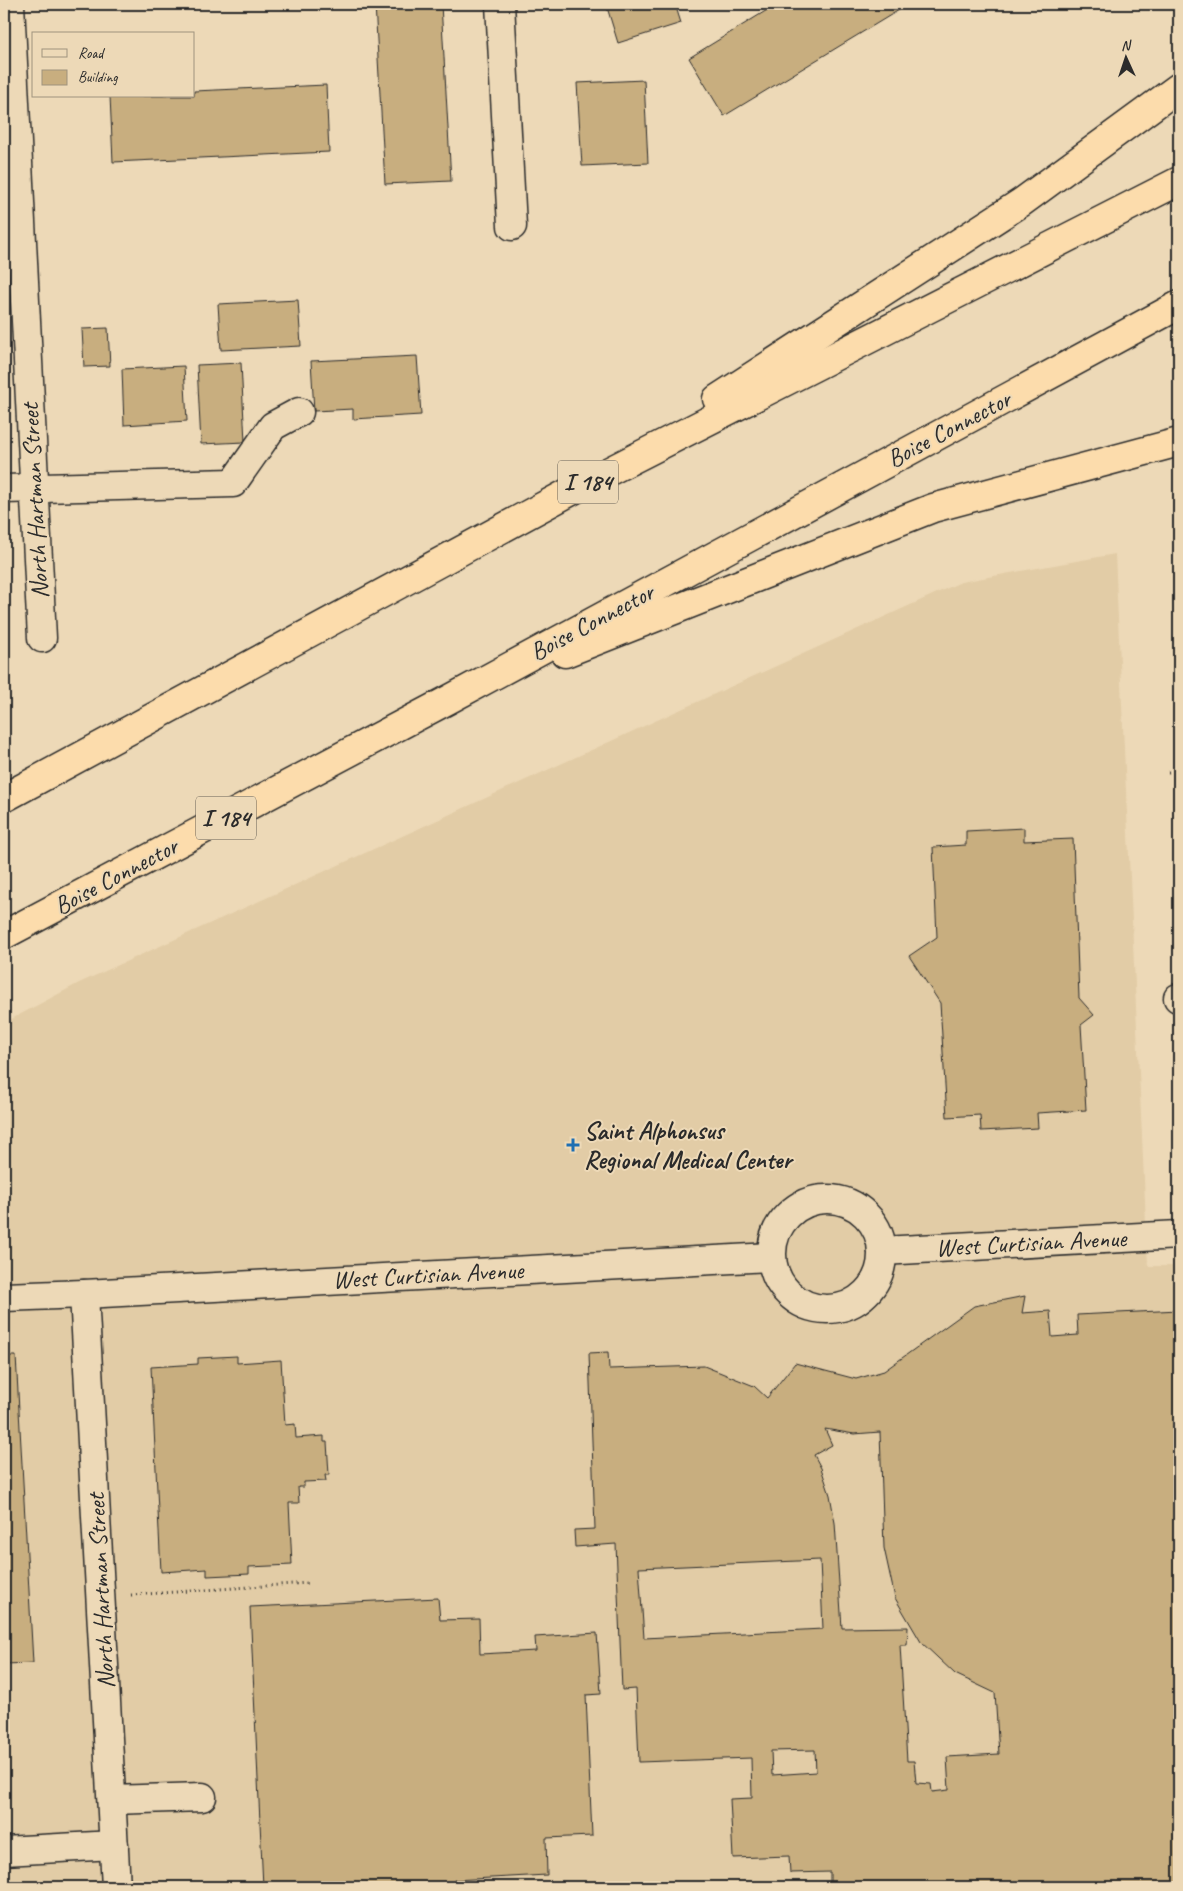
<svg xmlns="http://www.w3.org/2000/svg" width="1183" height="1891" font-family="Caveat,sans-serif">
<style>
.built{fill:#e2cca6}
.building{fill:#c8ae7f;stroke:#2b2b2b;fill-rule:evenodd}
.lines{fill:none;stroke-linecap:round;stroke-linejoin:round}
.minor-casing{stroke:#2b2b2b;stroke-width:31}
.highway-casing{stroke:#2b2b2b;stroke-width:31}
.path{stroke:#2b2b2b;stroke-width:3;stroke-dasharray:1 4;stroke-linecap:butt}
.minor{stroke:#edd9b7;stroke-width:28}
.highway{stroke:#fcdcac;stroke-width:28}
.poi-dot{fill:#1f6fb2;stroke:#edd9b7;stroke-width:2}
.labels{text-anchor:middle;dominant-baseline:central;stroke-width:4;stroke-linejoin:round;paint-order:stroke}
.shield{fill:#edd9b7;stroke:#655f55;stroke-width:1}
.shield-label{font-size:24px;font-weight:bold;fill:#2b2b2b}
.street-label{font-size:25px;fill:#2b2b2b;stroke:#edd9b7}
.poi-label{font-size:25px;font-weight:bold;fill:#2b2b2b;stroke:#edd9b7;text-anchor:start}
</style>
<rect width="100%" height="100%" fill="#edd9b7"/>
<filter id="ink" filterUnits="userSpaceOnUse"><feTurbulence type="fractalNoise" baseFrequency=".02" numOctaves="2"/><feDisplacementMap in="SourceGraphic" scale="10" xChannelSelector="R" yChannelSelector="G"/><feConvolveMatrix kernelMatrix="1 2 1 2 8 2 1 2 1" color-interpolation-filters="sRGB"/></filter>
<g filter="url(#ink)">
<polygon class="built" points="1115,554 1148,1266 1179,1266 1179,1887 4,1887 4,1023 79,983 961,582"/>
<g class="building">
<polygon points="375,4 441,4 451,181 385,184"/>
<polygon points="606,4 675,4 681,23 618,43"/>
<polygon points="777,4 909,4 724,116 689,58"/>
<polygon points="644,80 648,163 582,166 577,83"/>
<polygon points="326,85 329,152 113,162 110,96 194,96 194,91"/>
<polygon points="298,300 301,346 221,350 218,304"/>
<polygon points="108,328 110,366 84,367 82,329"/>
<polygon points="417,356 421,415 353,419 353,409 314,411 311,361"/>
<polygon points="241,363 245,442 201,444 197,365"/>
<polygon points="184,366 187,421 124,425 122,369"/>
<polygon points="1024,828 1024,841 1073,839 1079,998 1094,1015 1081,1025 1086,1110 1037,1113 1038,1128 981,1131 980,1115 947,1117 940,1003 909,956 937,937 933,847 966,845 966,831"/>
<path d="M1025 1296 1022 1313 1050 1311 1052 1337 1078 1335 1077 1315 1179 1310V1887H830V1872L790 1873 789 1856 733 1858 730 1799 752 1798 751 1758 639 1762 636 1689 622 1690 616 1544 575 1547 574 1530 595 1529 589 1353 608 1352 609 1369 704 1366 754 1386 767 1398 795 1363 856 1379 884 1371 974 1306ZM825 1429 854 1434 880 1432 884 1548 895 1598 921 1642 955 1674 995 1693 999 1754 947 1757 949 1790 932 1792 931 1784 916 1783 914 1761H907L900 1645H907L908 1627 842 1628 835 1523 830 1495 821 1468 814 1455 832 1445ZM820 1560 823 1629 644 1638 639 1568ZM815 1750 816 1772 772 1775 771 1751Z"/>
<polygon points="4,1356 16,1356 33,1663 4,1664"/>
<polygon points="237,1356 237,1363 281,1360 285,1425 295,1424 296,1438 324,1436 324,1442 327,1442 329,1475 325,1475 326,1481 304,1482 304,1487 298,1487 299,1503 289,1503 292,1565 249,1567 249,1574 207,1576 207,1569 161,1572 151,1367 198,1364 198,1358"/>
<polygon points="438,1598 440,1620 479,1619 480,1654 536,1651 535,1637 597,1633 601,1694 586,1695 592,1836 546,1838 547,1875 454,1880 455,1887 263,1887 250,1607"/>
</g>
<g class="lines">
<g class="minor-casing">
<g id="minor">
<polyline points="10,4 42,638"/>
<polyline points="500,4 512,226"/>
<polyline points="4,489 233,483 273,426 299,412"/>
<polyline points="1178,998 1179,998"/>
<circle cx="827" cy="1254" r="55"/>
<polyline points="882,1251 1179,1235"/>
<polyline points="84,1294 116,1887"/>
<polyline points="4,1297 84,1294 771,1257"/>
<polyline points="112,1800 202,1797"/>
<polyline points="4,1851 114,1845"/>
</g>
</g>
<g class="highway-casing">
<g id="highway">
<polyline points="717,399 1022,202 1179,87"/>
<polyline points="565,653 933,508 1179,442"/>
<polyline points="4,798 588,482 1179,181"/>
<polyline points="4,935 448,700 1179,305"/>
</g>
</g>
<g class="path">
<polyline points="1168,772 1179,771"/>
<polyline points="131,1595 308,1583"/>
</g>
<use href="#minor" class="minor"/>
<use href="#highway" class="highway"/>
</g>
</g>
<path class="poi-dot" d="M570.5 1137.5h5v5h5v5h-5v5h-5v-5h-5v-5h5z"/>
<g class="labels">
<g class="shield">
<rect x="558" y="460.5" width="60" height="43" rx="4"/>
<rect x="196" y="796.5" width="60" height="43" rx="4"/>
</g>
<g class="shield-label">
<text x="588" y="482">I 184</text>
<text x="226" y="818">I 184</text>
</g>
<g class="street-label">
<text transform="translate(949 429) rotate(-28)">Boise Connector</text>
<text transform="translate(35 501) rotate(-93)">North Hartman Street</text>
<text transform="translate(592 622) rotate(-28)">Boise Connector</text>
<text transform="translate(116 876) rotate(-28)">Boise Connector</text>
<text transform="translate(1031 1243) rotate(-3)">West Curtisian Avenue</text>
<text transform="translate(428 1275) rotate(-3)">West Curtisian Avenue</text>
<text transform="translate(101 1591) rotate(-93)">North Hartman Street</text>
</g>
<g class="poi-label">
<text x="584" y="1131">Saint Alphonsus<tspan x="584" dy="29">Regional Medical Center</tspan></text>
</g>
</g>
<rect width="1183" height="1891" fill="none" stroke="#edd9b7" stroke-width="20"/>
<rect x="10" y="10" width="1163" height="1871" fill="none" stroke="#2b2b2b" stroke-width="2" filter="url(#ink)"/>
<rect x="32" y="32" width="162" height="65" fill="#edd9b7" stroke="#9f937f"/>
<rect x="42" y="49" width="25" height="8" fill="#edd9b7" stroke="#9f937f"/>
<text x="78" y="58" font-size="15" fill="#2b2b2b">Road</text>
<rect x="42" y="70" width="25" height="15" fill="#c8ae7f" stroke="#9f937f"/>
<text x="78" y="82" font-size="15" fill="#2b2b2b">Building</text>
<g transform="translate(1126 58) rotate(357)" stroke="#edd9b7" stroke-width="4" paint-order="stroke">
<path d="M0-4L9 19L0 12L-9 19Z" fill="#2b2b2b"/>
<text y="-8" font-size="14" font-weight="bold" text-anchor="middle" fill="#2b2b2b">N</text>
</g>
</svg>
